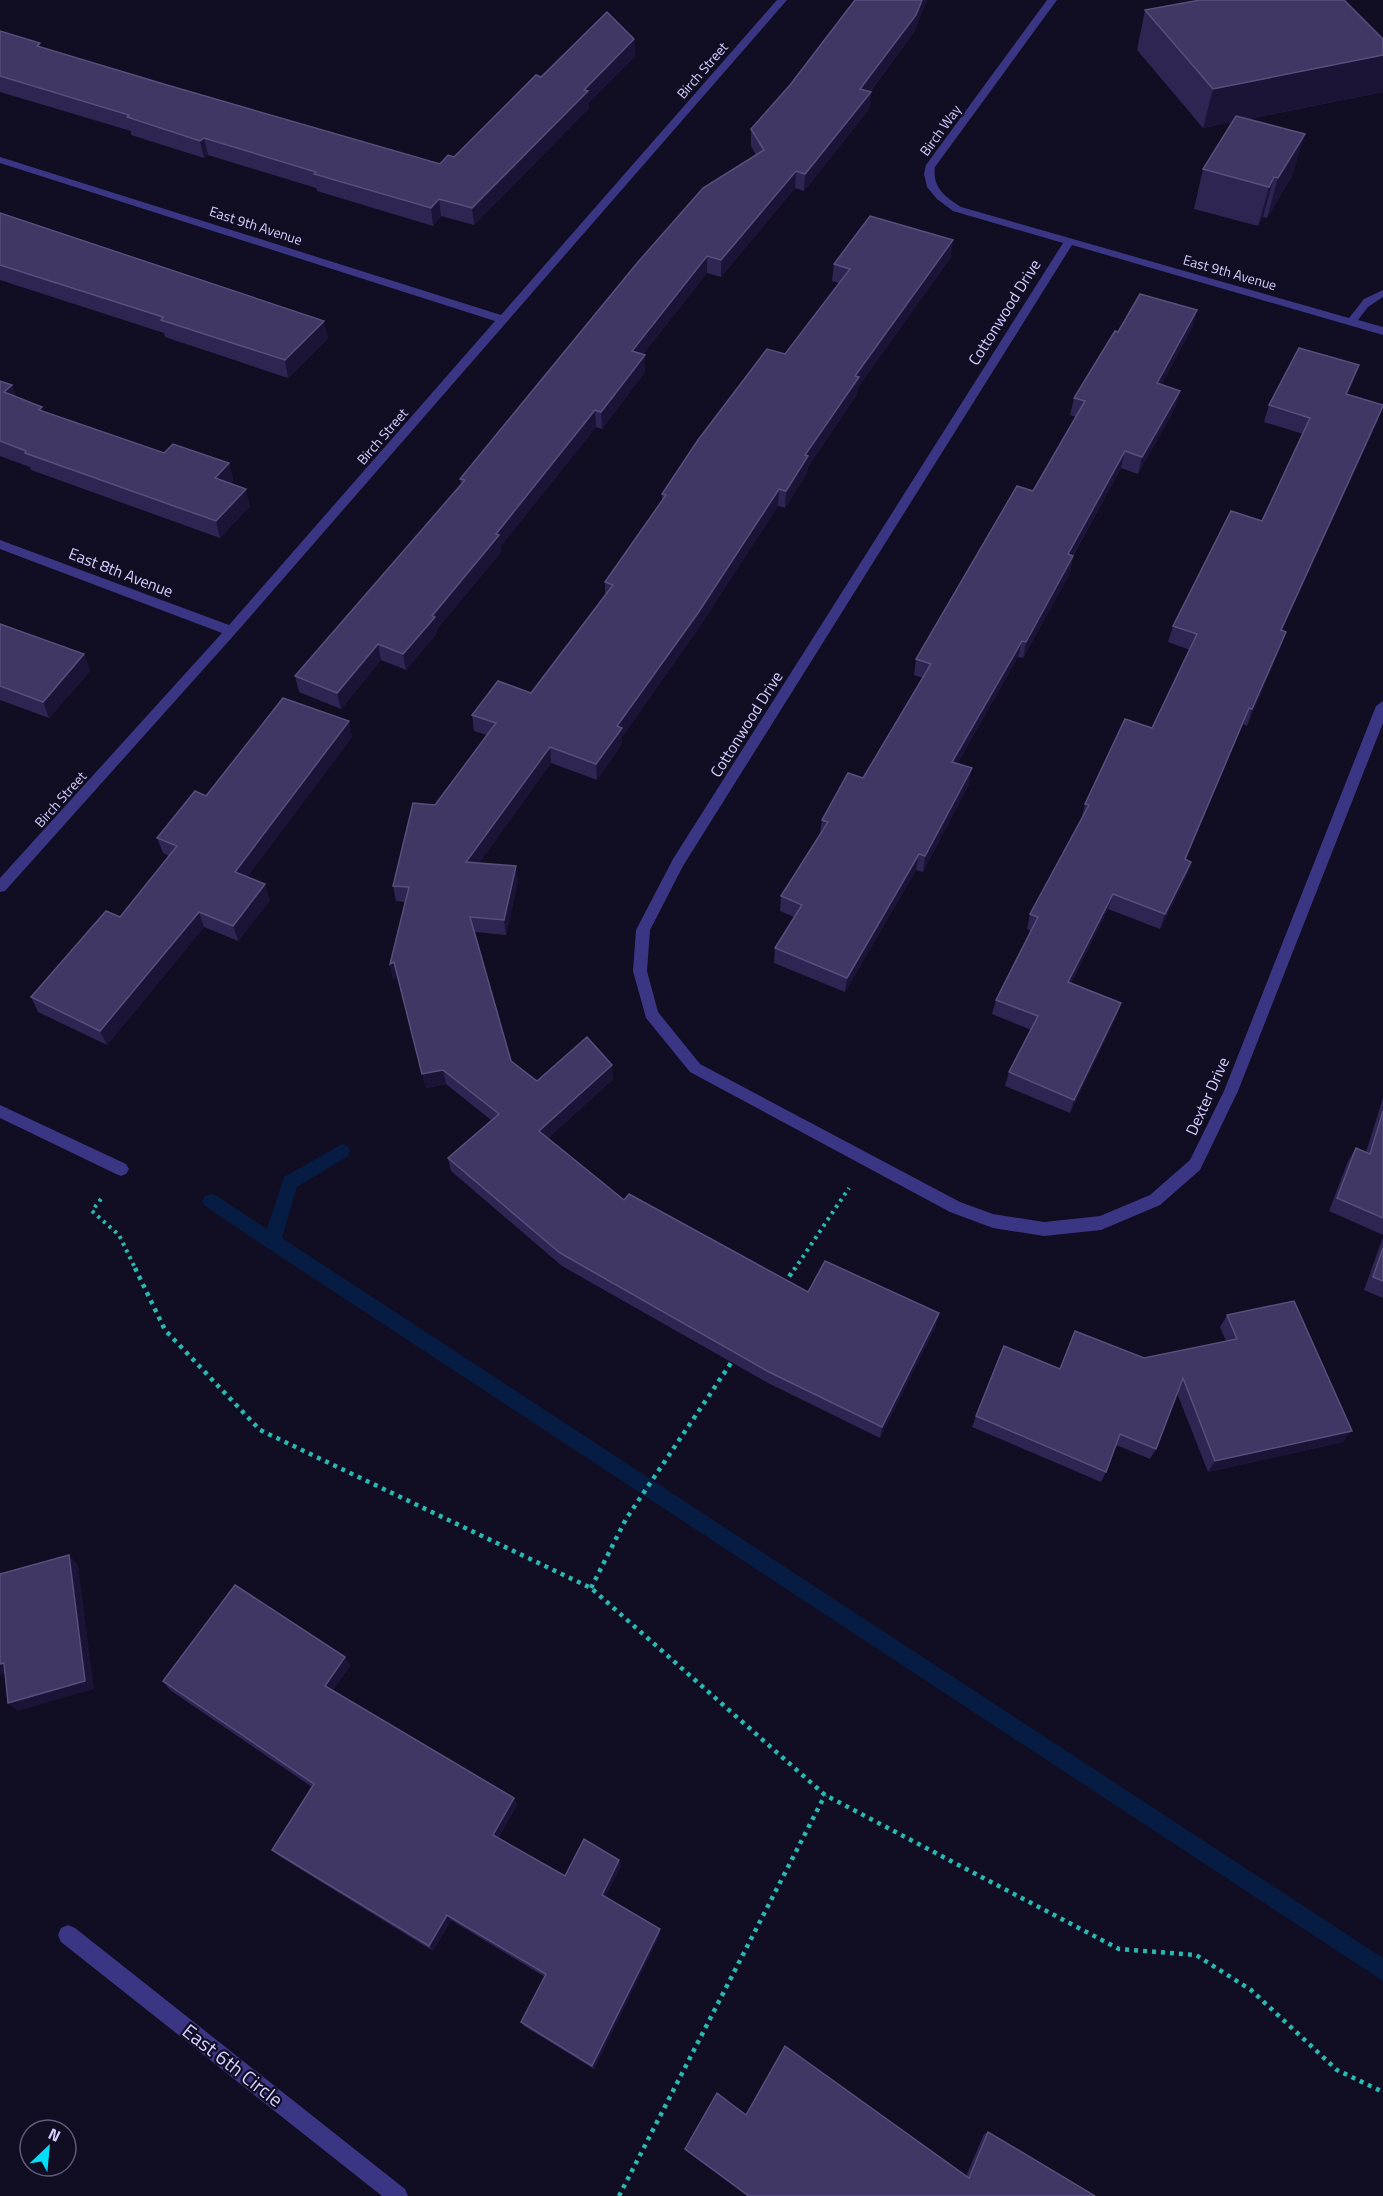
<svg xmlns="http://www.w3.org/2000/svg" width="1383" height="2196" font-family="'Titillium Web',sans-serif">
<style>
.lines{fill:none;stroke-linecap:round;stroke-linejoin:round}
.stream{fill:#071c42;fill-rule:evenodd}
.path-far1{stroke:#29b9b2;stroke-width:4;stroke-dasharray:3 4.5;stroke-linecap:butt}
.path{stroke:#29b9b2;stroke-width:4.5;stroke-dasharray:4 5;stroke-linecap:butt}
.minor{fill:#3a3684;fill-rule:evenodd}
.wall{fill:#2f2552}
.shaded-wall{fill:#1b1437}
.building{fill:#403765;stroke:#584f7d;stroke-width:1.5}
.labels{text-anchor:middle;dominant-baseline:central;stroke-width:4.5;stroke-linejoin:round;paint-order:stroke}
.far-street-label{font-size:14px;fill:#d5cfff;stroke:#110d23}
.street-label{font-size:16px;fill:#d5cfff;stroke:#110d23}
.near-street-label{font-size:20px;fill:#d5cfff;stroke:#110d23}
</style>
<rect width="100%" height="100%" fill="#110d23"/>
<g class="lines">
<polygon class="stream" points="342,1144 348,1146 350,1151 348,1156 297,1187 282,1238 1383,1958 1383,1981 266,1247 205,1206 202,1201 205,1196 211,1194 217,1196 267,1229 284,1177"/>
<g class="path-far1">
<polyline points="101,1199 92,1211 119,1235 136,1270"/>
<polyline points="794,1270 849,1188"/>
</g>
<g class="path">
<polyline points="135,1268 165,1330 260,1430 591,1588 825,1795 1119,1949 1196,1955 1251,1990 1337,2070 1383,2092"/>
<polyline points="784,1284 795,1268"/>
<polyline points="591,1588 626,1519 733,1360"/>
<polyline points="619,2196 825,1795"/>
</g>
<g class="minor">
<polygon points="777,0 787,0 235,634 5,891 0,892 0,878 222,633 0,549 0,540 229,625 495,321 0,163 0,157 501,315"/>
<path d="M1047 0H1057L935 167C932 187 945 197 961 207L1349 318 1364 299 1383 290V297L1368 307 1358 320 1383 327V335L1072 245 683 866 650 930 647 971 658 1012 700 1064 960 1202 993 1214 1044 1222 1100 1216 1150 1195 1190 1160 1224 1091 1376 706 1383 701V723L1238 1091 1200 1170 1160 1205 1101 1230 1044 1236 993 1228 950 1212 690 1072 646 1018 633 971 636 930 673 859 1063 243 953 211 937 199 927 187 924 174 926 165Z"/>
<polygon points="0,1105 126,1164 129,1169 126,1174 121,1176 116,1174 0,1118"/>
<polygon points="68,1925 75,1928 405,2189 408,2196 382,2196 61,1942 58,1935 61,1928"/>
</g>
</g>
<g class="wall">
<polygon points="855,0 927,0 914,32 870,92 871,92 869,109 804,191 795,188 721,277 707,273 643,354 645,372 602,429 596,427 500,547 501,552 437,629 437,633 406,670 381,660 341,709 299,692 295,676 461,485 460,479 756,155 751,146 751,129 790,85"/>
<polygon points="1145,10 1383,39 1383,92 1249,119 1293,174 1267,218 1263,217 1258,226 1194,209 1203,169 1232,122 1203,128 1137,50"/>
<polygon points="0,31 41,47 167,85 440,164 454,157 541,77 634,39 635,56 588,103 589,108 474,225 441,216 433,226 317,191 316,188 208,155 204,158 131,135 131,131 0,92"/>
<polygon points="0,213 328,338 288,378 165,337 164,333 0,280"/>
<polygon points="951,257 858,387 857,394 808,467 807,473 785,508 778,506 698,629 622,737 622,744 597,780 551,763 479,863 518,881 506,935 475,932 511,1061 537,1081 613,1079 548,1138 624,1200 808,1292 936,1326 880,1438 768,1383 562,1266 451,1171 448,1158 491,1120 446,1084 426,1088 397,977 393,979 390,964 405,902 396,901 393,886 435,805 487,735 474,731 472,715 531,693 605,595 605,582 662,501 662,494 785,354 839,283 832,281 834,264"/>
<polygon points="1197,310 1192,328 1161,385 1180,391 1175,408 1138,474 1121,468 1073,556 1070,573 1023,658 1018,657 957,764 969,784 923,872 916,870 845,992 774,963 775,948 794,917 780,911 781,896 820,834 822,820 863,778 923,678 914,675 916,659 1033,491 1076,417 1070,415 1074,398 1118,332"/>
<polygon points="0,381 12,385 16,397 44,412 164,453 229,463 233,480 230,484 250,506 220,538 31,470 30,467 0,456"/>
<polygon points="1353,382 1347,395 1383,406 1377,422 1282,630 1286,632 1280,648 1247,726 1243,724 1186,859 1191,862 1186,877 1160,929 1108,909 1071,983 1121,1003 1116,1017 1070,1113 1005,1086 1009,1072 1031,1030 992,1014 996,1000 1031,931 1027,929 1030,914 1081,820 1085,804 1152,728 1190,650 1168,642 1173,626 1262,521 1303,434 1264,422 1269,405"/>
<polygon points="0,624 84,654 90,671 49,718 0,700"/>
<polygon points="352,737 247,877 270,900 238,941 204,927 107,1045 38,1012 31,997 120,917 169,856 163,853 157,838 206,796"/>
<polygon points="1383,1098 1383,1235 1329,1211 1348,1161 1356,1148 1366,1152"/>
<polygon points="1383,1237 1383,1298 1364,1290"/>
<polygon points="1227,1315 1343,1442 1208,1472 1177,1393 1156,1449 1150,1459 1116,1445 1106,1472 1101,1482 972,1427 976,1416 1060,1369 1144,1358 1226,1341 1220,1327"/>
<polygon points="345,1657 350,1666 332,1691 514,1798 517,1805 498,1838 565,1876 619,1860 621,1866 605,1897 660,1929 660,1934 594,2069 524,2026 521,2022 545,1977 451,1920 433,1951 279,1856 272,1850 312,1787 170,1690 163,1681"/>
<polygon points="746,2115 966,2176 984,2134 988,2132 1095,2196 747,2196 685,2150 685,2149"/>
</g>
<g class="shaded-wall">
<polygon points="922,0 927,0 914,32 859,106 860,89"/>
<polygon points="634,39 635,56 588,103 589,108 474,225 472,208 584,90"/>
<polygon points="1383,55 1383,92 1203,128 1213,89"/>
<polygon points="871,92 869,109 804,191 805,174"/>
<polygon points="1305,134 1293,174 1267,218 1278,178"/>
<polygon points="204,138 208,155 204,158 200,141"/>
<polygon points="796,171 795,188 721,277 721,260"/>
<polygon points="1274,177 1263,217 1258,226 1269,187"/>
<polygon points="439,199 441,216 433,226 431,208"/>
<polygon points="953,240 951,257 858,387 857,394 808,467 807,473 785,508 786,491 805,455 855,376"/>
<polygon points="707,256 707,273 632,368 632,351"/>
<polygon points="1197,310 1192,328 1152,401 1157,383"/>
<polygon points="324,321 328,338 288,378 285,360"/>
<polygon points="645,355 645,372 602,429 601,412"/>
<polygon points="1359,365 1353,382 1340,411 1346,394"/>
<polygon points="12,385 18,402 4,392"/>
<polygon points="1180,391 1175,408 1138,474 1142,457"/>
<polygon points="1383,406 1377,422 1275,646 1281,630"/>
<polygon points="595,410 596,427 500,547 501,552 437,629 437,633 406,670 403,654 432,616 496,534"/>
<polygon points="1125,451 1121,468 1064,571 1068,554"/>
<polygon points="229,463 233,480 219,495 215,478"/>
<polygon points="246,489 250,506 220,538 216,521"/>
<polygon points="779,489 778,506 698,629 622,737 622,744 597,780 596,764 617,726"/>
<polygon points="1073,556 1070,573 1023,658 1026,642"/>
<polygon points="1286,632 1280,648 1247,726 1252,709"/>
<polygon points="1022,641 1018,657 949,778 952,762"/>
<polygon points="378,644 381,660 341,709 337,693"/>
<polygon points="84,654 90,671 49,718 43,702"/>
<polygon points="1249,708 1243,724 1179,874 1185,859"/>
<polygon points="349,721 352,737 240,887 235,872"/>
<polygon points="550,747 551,763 469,877 466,862"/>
<polygon points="972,768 969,784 923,872 925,856"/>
<polygon points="919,854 916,870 845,992 847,978"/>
<polygon points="1191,862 1186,877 1160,929 1165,914"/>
<polygon points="516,866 518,881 506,935 504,920"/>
<polygon points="265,884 270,900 238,941 233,926"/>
<polygon points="1113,894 1108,909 1064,996 1068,982"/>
<polygon points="199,912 204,927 107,1045 100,1031"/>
<polygon points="394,962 397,977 393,979 390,964"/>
<polygon points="1121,1003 1116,1017 1070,1113 1074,1100"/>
<polygon points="612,1065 613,1079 541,1145 539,1131"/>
<polygon points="443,1070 446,1084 426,1088 422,1074"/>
<polygon points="939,1313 936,1326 880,1438 882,1427"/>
<polygon points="1352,1431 1343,1442 1208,1472 1215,1461"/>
<polygon points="69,1555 78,1565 94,1689 18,1711 8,1703"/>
<polygon points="345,1657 350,1666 330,1694 325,1686"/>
<polygon points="4,1663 13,1672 0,1675 0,1664"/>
<polygon points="514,1798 517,1805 496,1841 493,1835"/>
<polygon points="619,1860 621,1866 603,1901 602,1895"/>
<polygon points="447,1915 451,1920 433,1951 429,1946"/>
<polygon points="660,1929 660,1934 594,2069 592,2066"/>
</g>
<g class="building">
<polygon points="855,0 922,0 916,15 860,89 871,92 805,174 796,171 721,260 707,256 632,351 645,355 601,412 595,410 496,534 499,535 432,616 435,617 403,654 378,644 337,693 295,676 465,480 460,479 638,262 703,188 764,150 751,129 790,85"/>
<polygon points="1200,0 1344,0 1383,39 1383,55 1213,89 1145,10"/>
<polygon points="607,12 634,39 584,90 588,91 472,208 439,199 431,208 314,174 316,172 204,138 200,141 127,117 129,115 0,76 0,31 40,43 37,46 167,85 440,164 448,155 454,157 536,75 541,77"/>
<polygon points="1236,116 1305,134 1278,178 1274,177 1269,187 1203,169"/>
<polygon points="0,213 324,321 285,360 161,320 163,317 0,265"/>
<polygon points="870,216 953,240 855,376 859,377 805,455 808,456 786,491 779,489 698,613 617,726 622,728 596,764 550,747 466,862 516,866 504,920 470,917 511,1061 537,1081 587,1037 612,1065 539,1131 624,1200 629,1194 808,1292 825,1261 939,1313 882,1427 769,1372 560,1253 448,1158 499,1114 443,1070 422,1074 394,962 390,964 409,887 393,886 413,803 435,805 496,723 472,715 498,681 531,693 613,585 605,582 666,495 662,494 698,440 767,349 785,354 850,269 834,264"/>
<polygon points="1140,294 1197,310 1157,383 1180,391 1142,457 1125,451 1068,554 1073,556 1026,642 1022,641 952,762 972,768 925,856 919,854 847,978 775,948 802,905 781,896 828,822 822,820 848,773 863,778 931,664 916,659 1017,486 1033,491 1085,401 1074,398 1115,331 1118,332"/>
<polygon points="1299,348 1359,365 1346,394 1383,405 1383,406 1281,630 1286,632 1252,709 1249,708 1185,859 1191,862 1165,914 1113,894 1068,982 1121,1003 1074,1100 1009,1072 1038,1016 996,1000 1038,917 1030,914 1089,805 1085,804 1125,719 1152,728 1197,634 1173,626 1231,511 1262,521 1310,418 1269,405"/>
<polygon points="0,381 12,385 4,392 42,407 39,410 164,453 173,444 229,463 215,478 246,489 216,521 25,453 26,451 0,441"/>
<polygon points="0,624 84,654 43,702 0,686"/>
<polygon points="283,698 349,721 235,872 265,884 233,926 199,912 100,1031 31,997 106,911 120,917 177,846 157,838 195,791 206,796"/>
<polygon points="1383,1111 1383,1218 1337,1198 1356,1148 1370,1154"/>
<polygon points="1383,1248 1383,1281 1373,1277"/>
<polygon points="1294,1301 1352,1431 1215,1461 1183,1378 1156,1449 1120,1434 1106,1472 976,1416 1004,1346 1060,1369 1075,1331 1144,1358 1237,1339 1227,1315"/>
<polygon points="69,1555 85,1681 8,1703 4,1663 0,1664 0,1574"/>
<polygon points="235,1585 345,1657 325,1686 514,1798 493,1835 565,1876 584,1839 619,1860 602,1895 660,1929 592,2066 521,2022 546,1974 447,1915 429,1946 272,1850 314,1784 163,1681"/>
<polygon points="785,2046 969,2178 988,2132 1095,2196 749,2196 685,2149 717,2093 746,2115"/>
</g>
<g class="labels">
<g class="far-street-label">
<text transform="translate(702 70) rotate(-49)">Birch Street</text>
<text transform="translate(940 130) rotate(-54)">Birch Way</text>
<text transform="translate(256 225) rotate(18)">East 9th Avenue</text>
<text transform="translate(1230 272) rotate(16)">East 9th Avenue</text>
<text transform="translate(382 436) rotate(-49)">Birch Street</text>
<text transform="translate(60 799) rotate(-48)">Birch Street</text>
</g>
<g class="street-label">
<text transform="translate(1004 312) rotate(-58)">Cottonwood Drive</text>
<text transform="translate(121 572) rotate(21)">East 8th Avenue</text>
<text transform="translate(746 724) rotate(-58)">Cottonwood Drive</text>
<text transform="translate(1207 1096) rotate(-66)">Dexter Drive</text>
</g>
<g class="near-street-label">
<text transform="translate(233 2065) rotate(38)">East 6th Circle</text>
</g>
</g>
<g transform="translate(48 2148) rotate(26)"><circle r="28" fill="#110d23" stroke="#5f5b7b" stroke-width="1.5"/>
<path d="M0-4.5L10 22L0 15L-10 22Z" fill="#00defa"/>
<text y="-9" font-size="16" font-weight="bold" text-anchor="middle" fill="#d5cfff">N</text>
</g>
</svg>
